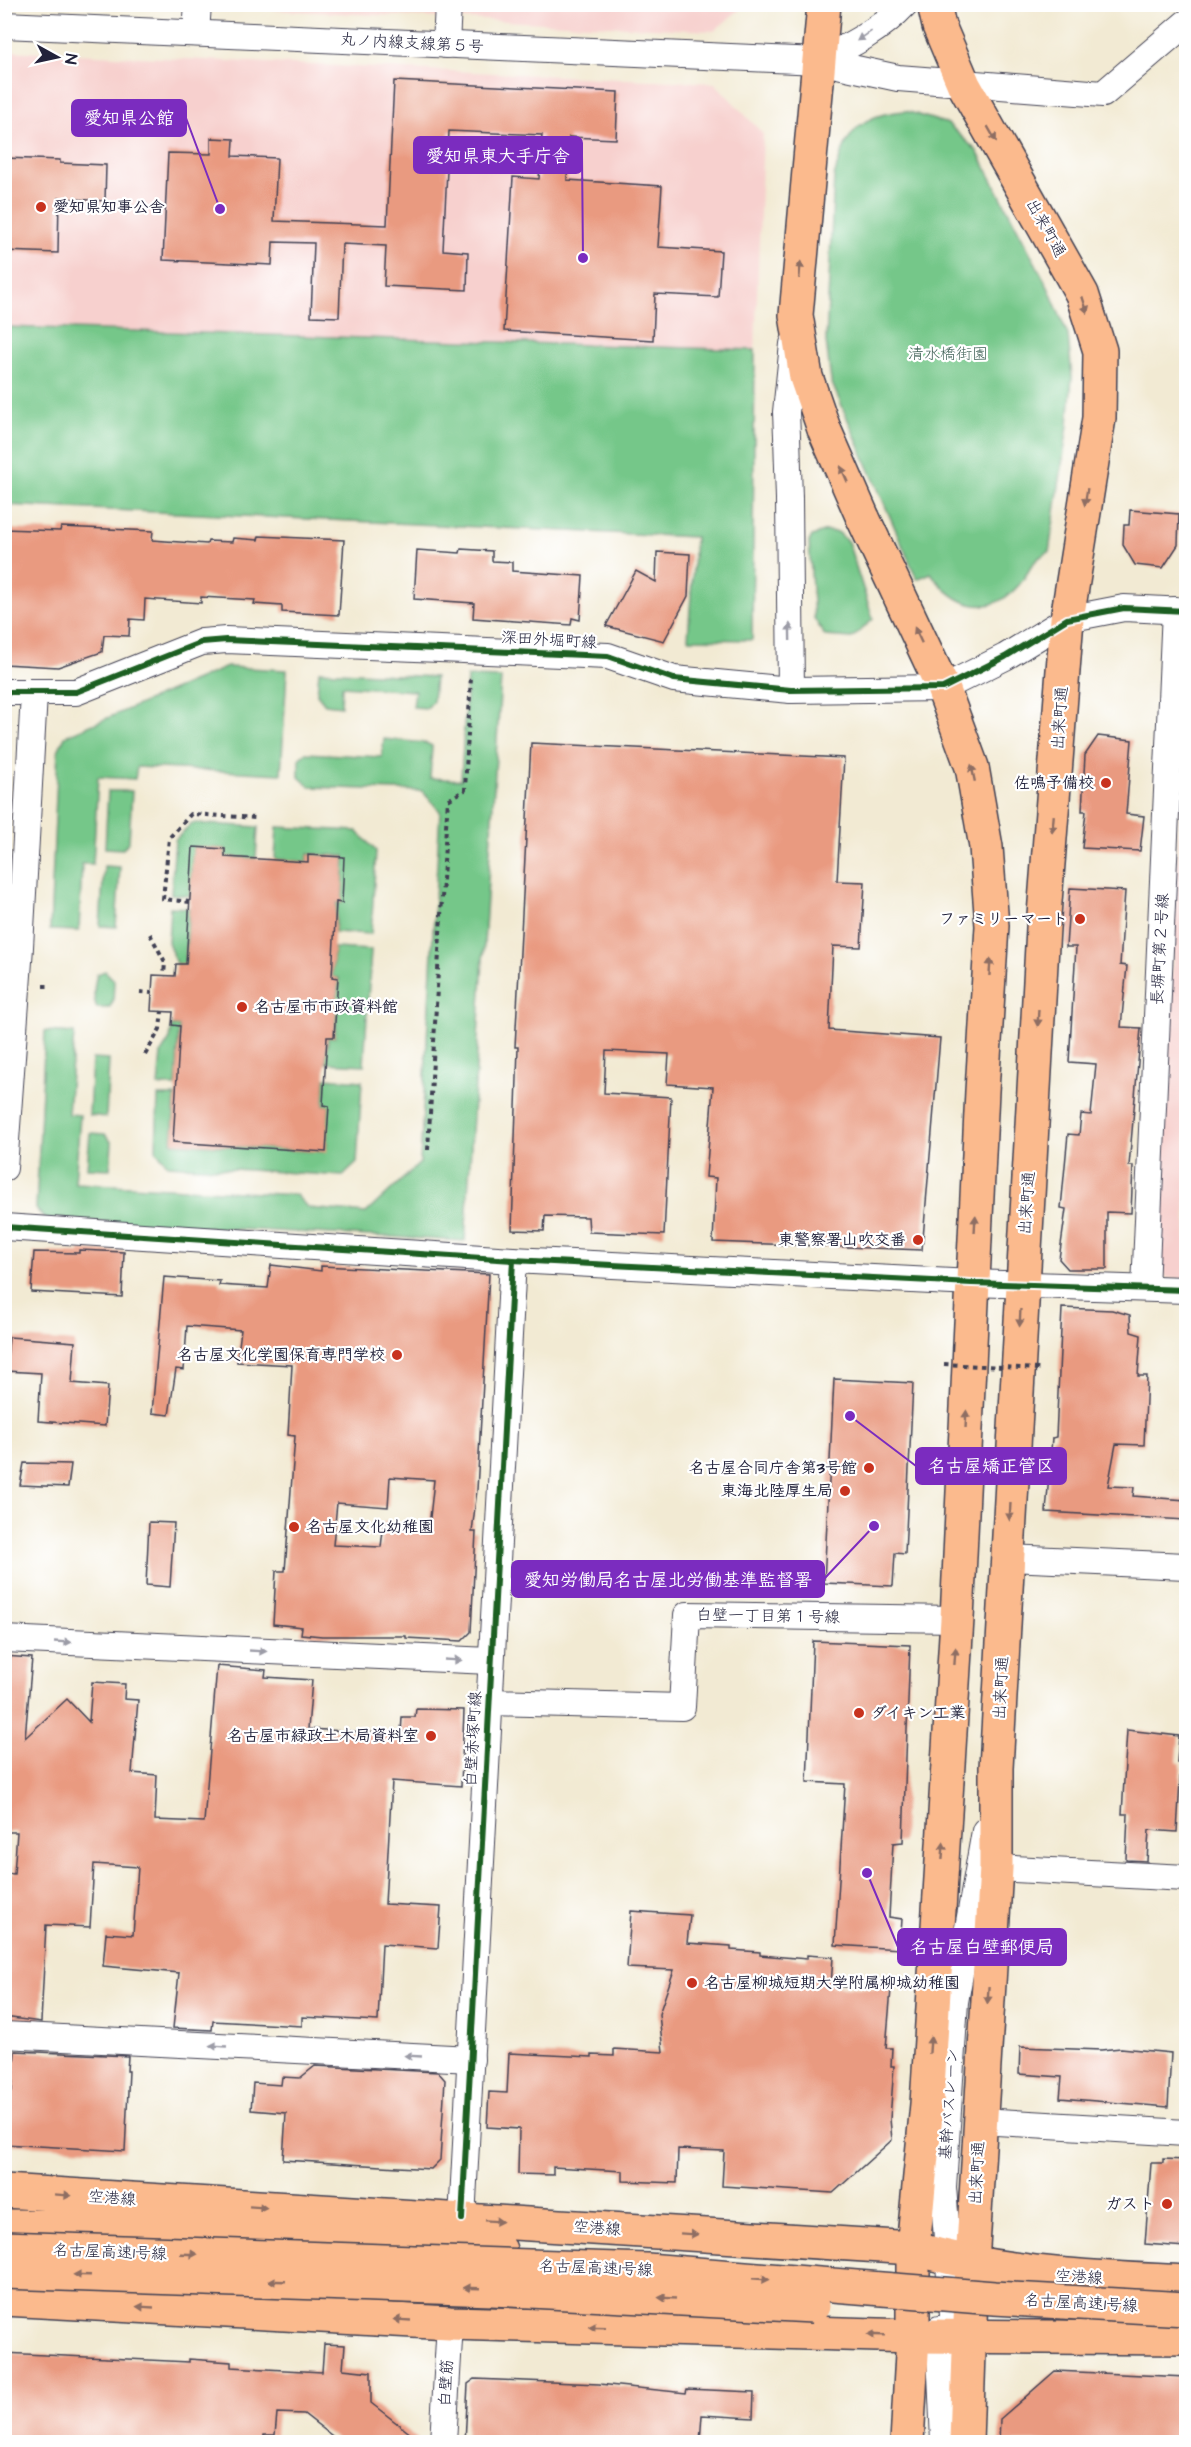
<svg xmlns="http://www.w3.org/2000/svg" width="1191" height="2447" font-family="'Architects Daughter','Klee One',sans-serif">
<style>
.built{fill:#f7d0ce}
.green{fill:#75c789;stroke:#4c7462;stroke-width:1.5}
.building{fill:#e99a80;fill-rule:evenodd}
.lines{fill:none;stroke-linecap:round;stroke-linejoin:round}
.minor-casing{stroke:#414052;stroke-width:28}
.major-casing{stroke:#414052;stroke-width:36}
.highway-casing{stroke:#414052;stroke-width:36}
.path{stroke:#414052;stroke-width:4;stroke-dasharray:4.5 4.5;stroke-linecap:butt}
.minor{stroke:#fff;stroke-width:26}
.major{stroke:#fbba8d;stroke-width:33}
.highway{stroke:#fbba8d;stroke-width:33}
.minor-bridge-casing{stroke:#414052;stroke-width:28;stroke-linecap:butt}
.major-bridge-casing{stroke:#414052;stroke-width:36;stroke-linecap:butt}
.highway-bridge-casing{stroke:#414052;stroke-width:36;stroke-linecap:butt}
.path-bridge{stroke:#414052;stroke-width:4;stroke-dasharray:4.5 4.5;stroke-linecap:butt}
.minor-bridge{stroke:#fff;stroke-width:26}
.major-bridge{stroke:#fbba8d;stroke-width:33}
.highway-bridge{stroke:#fbba8d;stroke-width:33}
.cycleway-casing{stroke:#fff;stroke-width:10}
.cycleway{stroke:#1b5e20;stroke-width:6}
.oneway{fill:#9c9ca7}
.oneway2{fill:#8e6e64}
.poi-dot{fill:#c8321e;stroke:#fff;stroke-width:2}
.labels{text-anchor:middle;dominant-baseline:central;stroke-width:4.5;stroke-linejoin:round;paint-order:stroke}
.street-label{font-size:16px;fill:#22223b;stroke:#fff}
.poi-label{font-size:16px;font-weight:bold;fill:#22223b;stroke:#fff;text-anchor:end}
.park-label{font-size:16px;fill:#43645a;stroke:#fff}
.leader{fill:none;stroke:#7b2cbf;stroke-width:2}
.callout-dot{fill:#7b2cbf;stroke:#fff;stroke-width:2}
.callout{fill:#7b2cbf;stroke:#7b2cbf;stroke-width:2}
.callout-label{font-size:18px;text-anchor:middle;font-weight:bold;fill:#fff}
</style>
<rect width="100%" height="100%" fill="#fff"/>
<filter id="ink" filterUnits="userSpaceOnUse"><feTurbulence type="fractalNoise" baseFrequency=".0167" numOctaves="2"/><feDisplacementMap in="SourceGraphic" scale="12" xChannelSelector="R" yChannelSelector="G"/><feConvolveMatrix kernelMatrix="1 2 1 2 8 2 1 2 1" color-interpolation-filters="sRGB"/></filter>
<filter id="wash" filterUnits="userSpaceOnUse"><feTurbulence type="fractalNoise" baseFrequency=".008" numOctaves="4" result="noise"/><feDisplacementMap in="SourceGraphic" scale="24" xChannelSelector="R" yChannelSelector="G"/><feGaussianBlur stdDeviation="1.35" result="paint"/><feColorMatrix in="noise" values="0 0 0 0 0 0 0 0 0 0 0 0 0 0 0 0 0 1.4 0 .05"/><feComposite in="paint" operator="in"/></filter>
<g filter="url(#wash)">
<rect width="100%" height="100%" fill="#f2ead3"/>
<g class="built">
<polygon points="167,5 745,5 714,31"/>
<polygon points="5,51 715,83 763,134 755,350 5,327"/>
<polygon points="1186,685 1186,1279 1167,1278 1158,1266"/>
</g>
<g class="green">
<path d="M906 111 948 124 977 151 1048 287 1068 335 1072 377 1068 425 1049 552C1029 561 1032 570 1019 585 988 620 955 606 931 573L917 579 831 381 826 341 834 177C846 134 857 114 906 111Z"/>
<polygon points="5,327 755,350 752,640 688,639 695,537 5,505"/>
<polygon points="826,531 838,532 848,542 873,619 852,638 825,636 814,618 809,542 812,536"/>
<polygon points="227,667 287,670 281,774 137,767 135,779 98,777 93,864 82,864 79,931 50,930 58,751 65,736"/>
<polygon points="319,671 435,677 433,701 427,708 413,707 415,691 342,686 341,706 325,704 317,694"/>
<polygon points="467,677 501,678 465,1241 45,1219 36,1209 45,1031 74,1033 68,1114 80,1115 75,1183 296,1195 308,1208 366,1213 420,1163 440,811 422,791 310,787 299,777 299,759 305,753 382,757 384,739 426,743 432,746 430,778 461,780"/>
<polygon points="108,791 132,791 129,841 123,849 105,848"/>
<polygon points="192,823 258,827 256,858 225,857 226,849 193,847 190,896 171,894 175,840"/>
<polygon points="277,827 357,831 376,851 371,934 335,932 337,903 342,903 345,856 308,854 307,862 275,859"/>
<polygon points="104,866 120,867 116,927 100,926"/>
<polygon points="170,907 189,908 185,964 176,964 168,942"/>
<polygon points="334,948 371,950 364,1065 326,1063 328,1037 335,1037 339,978 332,977"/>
<path d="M105 971 114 980 113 1002 109 1008H97C92 997 94 985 97 974Z"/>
<polygon points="172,1026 179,1026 176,1086 158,1086 161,1053 170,1039"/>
<polygon points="92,1059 109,1060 106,1117 89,1115"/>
<polygon points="325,1078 362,1081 357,1163 343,1176 168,1165 156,1150 158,1096 175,1096 172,1143 326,1152 329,1106 324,1105"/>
<polygon points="90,1133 105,1134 112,1143 110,1169 87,1168"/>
</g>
<g id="blocks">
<g class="building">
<polygon points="394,81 618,92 616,139 569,137 567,180 662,186 658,247 721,251 718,297 655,294 653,340 504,331 513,177 539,179 542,135 449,131 443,250 468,252 467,290 384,286 386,246 342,244 339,317 311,316 314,243 273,242 272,265 163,260 168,153 211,154 211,138 234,139 233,156 277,158 274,221 387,225"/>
<polygon points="4,158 60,160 60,163 106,165 105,201 59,198 58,253 4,251"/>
<polygon points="1130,510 1179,514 1178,545 1163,568 1135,565 1123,545 1124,525 1129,525"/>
<polygon points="61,527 153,531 152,540 207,544 208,541 232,542 233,538 258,540 259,536 344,540 339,615 282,612 282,606 254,604 255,600 201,597 201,603 145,599 144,620 130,619 129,636 104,635 102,652 58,667 4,664 4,529 60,531"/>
<polygon points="461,549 492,551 492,561 512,562 512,571 583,576 580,620 572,618 571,625 473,618 474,603 414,599 417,550 460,553"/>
<polygon points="657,552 690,554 688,596 664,641 606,626 636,571 656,582"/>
<polygon points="1098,736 1132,740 1126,814 1144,816 1140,851 1082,848 1086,811 1082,811 1085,755"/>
<polygon points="531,743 844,758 837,881 865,882 861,947 833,946 829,1030 940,1038 922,1250 713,1242 716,1178 706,1177 713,1087 667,1084 669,1054 606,1051 604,1093 671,1097 664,1235 589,1232 588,1217 545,1216 544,1231 512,1230 518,1047 515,1047"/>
<polygon points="193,847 225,849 225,857 308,862 308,855 344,857 342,903 336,902 332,977 338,978 334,1037 327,1037 323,1105 329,1106 326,1152 173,1142 180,1026 172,1025 173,1012 151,1011 153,975 175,976 176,964 186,964"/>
<polygon points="1070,888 1125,891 1120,965 1127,966 1121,1027 1141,1028 1129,1166 1133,1166 1131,1213 1107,1212 1107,1269 1068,1269 1059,1259 1066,1209 1061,1208 1068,1134 1079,1135 1081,1114 1091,1115 1096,1064 1069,1062 1076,947 1066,947"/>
<polygon points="79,1250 124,1252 122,1297 31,1292 34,1252 79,1253"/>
<path d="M271 1265 321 1271V1266L489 1274 477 1490 472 1532H476L471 1632 462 1641 406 1638V1636H322L301 1634 302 1627 273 1624 276 1571H285L295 1436 288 1435 292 1365 237 1362 241 1330 187 1326 184 1370 176 1369 169 1415 152 1413 164 1277 220 1281 219 1285 268 1288ZM390 1477 434 1480 429 1527 384 1522 381 1547 333 1545 337 1503 388 1507Z"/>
<polygon points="1062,1308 1112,1310 1130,1315 1131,1332 1141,1335 1138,1376 1147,1376 1144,1445 1116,1444 1108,1486 1134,1487 1133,1496 1186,1500 1186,1520 1046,1512 1052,1438 1056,1437"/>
<polygon points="9,1337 75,1342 72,1383 108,1386 105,1426 38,1421 41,1373 6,1371"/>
<polygon points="834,1379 913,1383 905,1554 895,1553 893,1586 824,1583"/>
<polygon points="24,1463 71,1464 68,1487 20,1485"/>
<polygon points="149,1522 174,1523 170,1587 146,1585"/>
<polygon points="813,1641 910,1645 903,1842 893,1843 889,1917 902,1919 900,1949 835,1945 845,1784 807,1782"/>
<polygon points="4,1656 32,1658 25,1738 67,1699 89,1722 92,1682 125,1684 124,1699 138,1700 132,1773 157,1775 155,1820 204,1822 217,1666 266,1670 265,1677 312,1680 308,1729 401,1734 402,1717 415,1717 416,1709 464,1710 461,1786 392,1781 385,1904 441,1907 438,1948 382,1944 378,2021 302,2017 302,2026 213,2021 212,2030 173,2028 179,1973 103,1966 106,1933 133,1935 138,1867 94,1864 90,1927 46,1925 41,2022 4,2017 4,1873 14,1874 17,1832 4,1832"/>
<polygon points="1127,1730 1179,1736 1177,1763 1181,1763 1177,1832 1149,1830 1147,1861 1126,1860 1128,1814 1122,1814"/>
<polygon points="631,1911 690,1915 687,1943 731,1946 731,1950 760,1952 760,1955 807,1959 807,1955 833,1957 831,1986 891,1989 886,2048 892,2048 891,2066 894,2066 890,2119 892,2140 833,2193 722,2186 724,2151 678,2149 677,2183 623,2181 623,2171 553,2167 553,2175 518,2174 519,2129 487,2127 489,2092 507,2093 509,2053 592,2057 592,2055 614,2056 614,2049 663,2052 659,2014 674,1970 627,1968"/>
<polygon points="1020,2047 1101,2050 1121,2048 1171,2053 1168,2107 1060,2098 1062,2077 1019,2074"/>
<polygon points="15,2051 128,2056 127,2071 129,2071 125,2151 4,2144 4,2091 12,2091"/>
<polygon points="315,2066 438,2072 445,2080 440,2160 431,2169 283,2160 286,2113 251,2110 253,2083 281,2085 282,2077 300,2078"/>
<polygon points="1163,2159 1186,2160 1186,2247 1145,2244 1151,2163 1163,2163"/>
<polygon points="324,2344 345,2345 343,2369 371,2372 371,2403 421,2442 340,2442 304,2414 277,2413 275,2435 264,2435 263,2442 4,2442 4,2353 189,2362 189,2359 231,2362 231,2367 322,2372"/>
<polygon points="1055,2371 1186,2377 1186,2442 999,2442 1000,2419"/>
<polygon points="475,2379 599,2384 686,2393 687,2389 754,2392 753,2418 702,2415 700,2442 465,2442 468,2384"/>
</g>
</g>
</g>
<g filter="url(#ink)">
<use href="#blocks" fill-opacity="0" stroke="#414052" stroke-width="1.5"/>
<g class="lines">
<g class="minor-casing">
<g id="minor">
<polyline points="4,25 819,61 898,78 1103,94 1186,23"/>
<polyline points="196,33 198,4"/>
<polyline points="446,45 448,4"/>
<path d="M819 61C849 46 881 30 905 4"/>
<polyline points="787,436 786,412 793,344"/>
<polyline points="789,499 791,690"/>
<polyline points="4,692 76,692 202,642 226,640 608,656 674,679 791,690 943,688 1005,657 1067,619 1124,608 1186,611"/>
<polyline points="4,1168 20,947 34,694"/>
<polyline points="4,1227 513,1260 972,1283 1186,1290"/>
<polyline points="1145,1288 1175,610"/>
<polyline points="1007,1558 1186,1566"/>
<polyline points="4,1639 490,1661"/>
<polyline points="488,1702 682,1707 687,1615 957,1619"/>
<polyline points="996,1868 1186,1878"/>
<polyline points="4,2035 471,2059"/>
<polyline points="980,2121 1186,2133"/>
<polyline points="462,2219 513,1260"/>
<polyline points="939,2329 944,2442"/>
<polyline points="956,2354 943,2187 955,2002 985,1831"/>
<polyline points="443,2442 450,2323"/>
</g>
</g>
<g class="major-casing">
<g id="major">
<polyline points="824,4 796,315 806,377 824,429"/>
<polyline points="934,4 939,26 964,85 1082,294 1100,351 1099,418 1067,619 1043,928 996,1768 996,1868 972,2263 966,2442"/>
<polyline points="863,518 943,688 972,767 986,847 992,926 982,1091 957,1619 927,2104 913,2248 913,2336 907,2442"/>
</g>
</g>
<g class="highway-casing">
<g id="highway">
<path d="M4 2191 913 2248C1003 2275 1093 2277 1186 2282"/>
<polyline points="4,2226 120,2227 500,2250"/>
<polyline points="4,2299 450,2323 913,2336 1186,2338"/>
</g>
</g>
<g class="path">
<polyline points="190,902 163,899 169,838 191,814 256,818"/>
<polyline points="150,934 165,962 164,976"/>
<polyline points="43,986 52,986"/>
<polyline points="140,992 152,993"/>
<polyline points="145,1055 160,1029 162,1011"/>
<polyline points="428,1150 446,826 448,800 465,790 471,676"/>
</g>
<use href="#minor" class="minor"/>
<use href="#major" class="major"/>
<use href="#highway" class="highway"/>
<g class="minor-bridge-casing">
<polyline id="minor-bridge" points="787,436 789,499"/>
</g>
<g class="major-bridge-casing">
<polyline id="major-bridge" points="824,429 863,518"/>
</g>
<g class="highway-bridge-casing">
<g id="highway-bridge">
<polyline points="4,2248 647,2270 994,2298 1186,2309"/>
<polyline points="4,2272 492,2289 813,2306"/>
</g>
</g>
<polyline class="path-bridge" points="944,1364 1040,1369"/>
<use href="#minor-bridge" class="minor-bridge"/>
<use href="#major-bridge" class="major-bridge"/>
<use href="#highway-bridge" class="highway-bridge"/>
<g class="cycleway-casing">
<g id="cycleway">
<polyline points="4,692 76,692 202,642 226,640 608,656 674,679 791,690 943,688 1005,657 1067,619 1124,608 1186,611"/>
<polyline points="4,1227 513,1260 972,1283 1186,1290"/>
<polyline points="462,2219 513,1260"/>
</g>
</g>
<use href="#cycleway" class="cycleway"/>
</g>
<defs><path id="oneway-solid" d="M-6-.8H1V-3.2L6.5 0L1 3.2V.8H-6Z" transform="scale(1.5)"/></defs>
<g class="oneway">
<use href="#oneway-solid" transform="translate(864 36) rotate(145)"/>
<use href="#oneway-solid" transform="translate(790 632) rotate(-91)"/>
<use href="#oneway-solid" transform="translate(63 1642) rotate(3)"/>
<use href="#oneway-solid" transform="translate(258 1651) rotate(3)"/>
<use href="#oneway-solid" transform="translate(453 1660) rotate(3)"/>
<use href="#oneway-solid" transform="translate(218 2046) rotate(-177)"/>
<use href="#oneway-solid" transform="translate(413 2056) rotate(-177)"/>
</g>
<g class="oneway2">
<use href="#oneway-solid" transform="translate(992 134) rotate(60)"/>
<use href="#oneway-solid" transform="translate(800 270) rotate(-85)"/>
<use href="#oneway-solid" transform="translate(1085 305) rotate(72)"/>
<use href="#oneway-solid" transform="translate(844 474) rotate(-114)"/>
<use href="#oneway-solid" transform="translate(1086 497) rotate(99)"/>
<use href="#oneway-solid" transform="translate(918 635) rotate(-115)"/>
<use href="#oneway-solid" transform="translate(973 773) rotate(-102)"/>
<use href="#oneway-solid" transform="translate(1053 824) rotate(95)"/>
<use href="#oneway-solid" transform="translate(990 967) rotate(-86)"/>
<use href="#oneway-solid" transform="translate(1038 1018) rotate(93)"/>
<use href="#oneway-solid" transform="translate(975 1224) rotate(-87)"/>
<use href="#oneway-solid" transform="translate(1020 1318) rotate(93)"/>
<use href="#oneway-solid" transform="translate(966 1419) rotate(-87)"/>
<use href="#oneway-solid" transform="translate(1010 1512) rotate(93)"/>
<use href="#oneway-solid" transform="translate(955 1656) rotate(-86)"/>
<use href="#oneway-solid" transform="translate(943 1851) rotate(-86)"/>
<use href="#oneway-solid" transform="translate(988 1995) rotate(94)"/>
<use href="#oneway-solid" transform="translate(930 2045) rotate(-86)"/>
<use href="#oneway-solid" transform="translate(63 2195) rotate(4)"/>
<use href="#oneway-solid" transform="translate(258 2207) rotate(4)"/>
<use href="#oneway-solid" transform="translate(494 2221) rotate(4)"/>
<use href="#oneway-solid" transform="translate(689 2234) rotate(4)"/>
<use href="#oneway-solid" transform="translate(189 2254) rotate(2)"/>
<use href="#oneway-solid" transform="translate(82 2275) rotate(-178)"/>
<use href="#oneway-solid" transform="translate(761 2279) rotate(5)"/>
<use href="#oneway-solid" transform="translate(277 2281) rotate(-178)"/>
<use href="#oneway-solid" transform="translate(472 2288) rotate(-178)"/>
<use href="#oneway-solid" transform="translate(667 2298) rotate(-177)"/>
<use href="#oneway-solid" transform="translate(145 2307) rotate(-177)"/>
<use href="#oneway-solid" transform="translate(402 2320) rotate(-177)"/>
<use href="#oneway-solid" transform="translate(597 2327) rotate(-178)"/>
<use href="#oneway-solid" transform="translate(876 2335) rotate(-178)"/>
</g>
</g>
<g class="poi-dot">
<circle cx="41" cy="207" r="6"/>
<circle cx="1106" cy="783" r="6"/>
<circle cx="1080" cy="919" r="6"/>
<circle cx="242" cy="1007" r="6"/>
<circle cx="918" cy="1240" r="6"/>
<circle cx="397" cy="1355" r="6"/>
<circle cx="869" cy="1468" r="6"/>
<circle cx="845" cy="1491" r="6"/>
<circle cx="294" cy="1527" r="6"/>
<circle cx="859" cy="1713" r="6"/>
<circle cx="431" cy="1736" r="6"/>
<circle cx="692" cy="1983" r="6"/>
<circle cx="1167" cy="2204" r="6"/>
</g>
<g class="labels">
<g class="street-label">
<text transform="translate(412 43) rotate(3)">丸ノ内線支線第５号</text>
<text transform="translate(1046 228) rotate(61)">出来町通</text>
<text transform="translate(549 640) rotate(3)">深田外堀町線</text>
<text transform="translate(1060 718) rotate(-86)">出来町通</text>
<text transform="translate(1160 949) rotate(-87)">長塀町第２号線</text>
<text transform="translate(1027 1203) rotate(-86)">出来町通</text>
<text transform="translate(768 1616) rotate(1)">白壁一丁目第１号線</text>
<text transform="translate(1001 1688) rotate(-87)">出来町通</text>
<text transform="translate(473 1739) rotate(-87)">白壁赤塚町線</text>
<text transform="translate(949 2104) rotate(-86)">基幹バスレーン</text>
<text transform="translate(977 2173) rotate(-87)">出来町通</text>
<text transform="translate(112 2198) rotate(4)">空港線</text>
<text transform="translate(597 2228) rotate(4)">空港線</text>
<text transform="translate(110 2252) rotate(2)">名古屋高速1号線</text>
<text transform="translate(596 2268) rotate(2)">名古屋高速1号線</text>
<text transform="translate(1079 2277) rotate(3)">空港線</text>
<text transform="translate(1081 2303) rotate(3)">名古屋高速1号線</text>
<text transform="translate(446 2383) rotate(-87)">白壁筋</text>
</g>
<g class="poi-label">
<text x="53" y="207" text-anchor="start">愛知県知事公舎</text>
<text x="1094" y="783">佐鳴予備校</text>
<text x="1068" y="919">ファミリーマート</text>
<text x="254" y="1007" text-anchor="start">名古屋市市政資料館</text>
<text x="906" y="1240">東警察署山吹交番</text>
<text x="385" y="1355">名古屋文化学園保育専門学校</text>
<text x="857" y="1468">名古屋合同庁舎第3号館</text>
<text x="833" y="1491">東海北陸厚生局</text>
<text x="306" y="1527" text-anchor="start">名古屋文化幼稚園</text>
<text x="871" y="1713" text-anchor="start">ダイキン工業</text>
<text x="419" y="1736">名古屋市緑政土木局資料室</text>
<text x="704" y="1983" text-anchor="start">名古屋柳城短期大学附属柳城幼稚園</text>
<text x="1155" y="2204">ガスト</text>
</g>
<g class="park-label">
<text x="948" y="354">清水橋街園</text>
</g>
</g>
<path class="leader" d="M220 209L186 118M583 258L582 155M850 1416L916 1466M874 1526L824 1579M867 1873L898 1947"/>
<g class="callout-dot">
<circle cx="220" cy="209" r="6"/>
<circle cx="583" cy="258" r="6"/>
<circle cx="850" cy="1416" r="6"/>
<circle cx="874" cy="1526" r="6"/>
<circle cx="867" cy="1873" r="6"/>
</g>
<g class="callout">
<rect x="72" y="100" width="114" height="36" rx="6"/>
<rect x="414" y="137" width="168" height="36" rx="6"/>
<rect x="916" y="1448" width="150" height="36" rx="6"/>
<rect x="512" y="1561" width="312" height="36" rx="6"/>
<rect x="898" y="1929" width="168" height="36" rx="6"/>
</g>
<g class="callout-label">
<text x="129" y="124">愛知県公館</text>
<text x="498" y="162">愛知県東大手庁舎</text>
<text x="991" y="1472">名古屋矯正管区</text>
<text x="668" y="1586">愛知労働局名古屋北労働基準監督署</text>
<text x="982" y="1953">名古屋白壁郵便局</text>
</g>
<rect width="1191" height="2447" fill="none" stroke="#fff" stroke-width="24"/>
<g transform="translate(57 57) rotate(98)" stroke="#ffffff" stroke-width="4.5" paint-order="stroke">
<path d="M0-4.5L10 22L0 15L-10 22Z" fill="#22223b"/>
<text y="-9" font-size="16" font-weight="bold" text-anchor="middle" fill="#22223b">N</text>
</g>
</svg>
